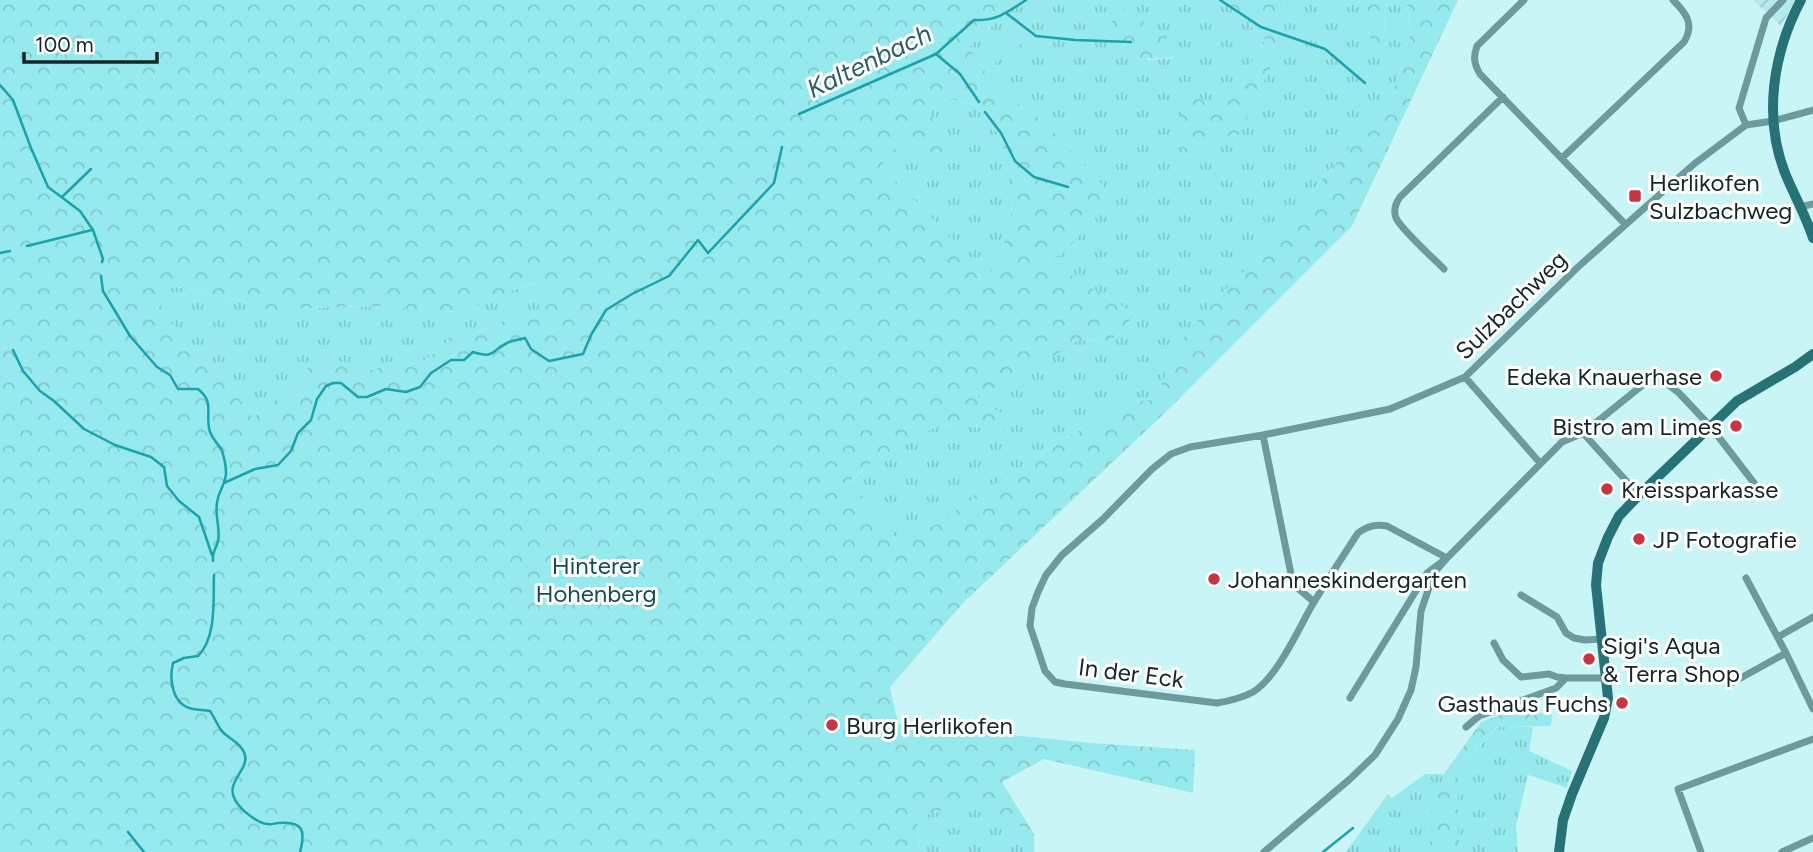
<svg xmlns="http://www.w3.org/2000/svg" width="1813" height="852" viewBox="0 0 1813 852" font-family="Figtree,sans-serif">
  <defs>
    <pattern id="industrial-furrows" width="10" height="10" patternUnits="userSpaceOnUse" patternTransform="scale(1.75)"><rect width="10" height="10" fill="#b5eaed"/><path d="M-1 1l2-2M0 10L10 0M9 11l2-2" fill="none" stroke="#9bc9cb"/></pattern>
    <pattern id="grass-tufts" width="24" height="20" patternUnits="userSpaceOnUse" patternTransform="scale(1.75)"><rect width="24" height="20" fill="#96e9ed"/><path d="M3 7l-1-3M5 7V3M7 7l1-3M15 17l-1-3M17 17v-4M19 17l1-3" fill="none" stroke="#81c8cb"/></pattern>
    <pattern id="forest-crowns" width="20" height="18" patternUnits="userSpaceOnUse" patternTransform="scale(1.75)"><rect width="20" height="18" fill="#96e9ed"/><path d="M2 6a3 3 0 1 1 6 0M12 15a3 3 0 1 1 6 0" fill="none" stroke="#81c8cb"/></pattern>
  </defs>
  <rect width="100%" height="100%" fill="#caf5f7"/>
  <path fill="url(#industrial-furrows)" d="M 1753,0 L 1795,0 L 1781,26 Z"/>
  <path fill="url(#grass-tufts)" fill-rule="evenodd" d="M 1028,0 L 1217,0 L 1226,3 L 1266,40 L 1259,55 L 1241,72 L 1219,110 L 1186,158 L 1220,139 L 1239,135 L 1275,16 L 1283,9 L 1285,0 L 1359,0 L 1371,41 L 1373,52 L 1384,32 L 1386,0 L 1407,0 L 1410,35 L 1392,98 L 1319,183 L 1296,221 L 1213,302 L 1183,394 L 1129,403 L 1063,439 L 902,547 L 850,482 L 871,463 L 937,426 L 955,425 L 1005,431 L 972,398 L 1024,377 L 1077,340 L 1111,341 L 1136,315 L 1048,262 L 1044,122 L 994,85 L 969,47 L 1006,14 ZM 1121,9 L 1173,57 L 1172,58 L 1148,60 L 1107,28 Z
    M 943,98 C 950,99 958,100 964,102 C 980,107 995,126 1001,140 C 1009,161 1015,199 1010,221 C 1006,244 995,266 984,286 L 955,243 L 879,168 L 906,136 L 948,134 L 928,113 Z
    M 536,282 L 544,292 L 537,314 L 519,314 L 474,334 L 457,334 L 416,368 L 392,362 L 367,372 L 303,372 L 297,393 L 273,401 L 253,419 L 214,366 L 185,338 L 158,309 L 172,286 L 255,304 L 273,314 L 294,309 L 330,307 L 392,306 L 434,313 L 470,310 L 490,299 Z
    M 1498,727 L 1533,727 L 1529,751 L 1572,771 L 1567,788 L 1528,775 L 1516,826 L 1518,852 L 1462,852 L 1458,836 L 1458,769 Z
    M 1425,774 L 1444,774 L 1428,824 L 1431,852 L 1346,852 L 1388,794 L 1392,798 Z
    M 976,802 L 1034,834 L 1034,852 L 920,852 L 917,817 Z"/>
  <path fill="url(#forest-crowns)" fill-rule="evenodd" d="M 0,0 L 1028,0 L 1006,14 L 969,47 L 994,85 L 1044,122 L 1110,193 L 1101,211 L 1065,252 L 1049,262 L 1136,315 L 1111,341 L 1077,340 L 1024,377 L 973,398 L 1008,416 L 1005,431 L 955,425 L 937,426 L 871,463 L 850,481 L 903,546 L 1063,439 L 1129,403 L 1181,394 L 1161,385 L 1174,350 L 1213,302 L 1296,221 L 1319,183 L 1392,98 L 1410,35 L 1407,0 L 1458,0 L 1352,226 L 1171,407 L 963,603 L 890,687 L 898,724 L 1091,743 L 1195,750 L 1193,793 L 1044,759 L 1002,782 L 1034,834 L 976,802 L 917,817 L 920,852 L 0,852 ZM 943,98 L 966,102 L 986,117 L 1001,139 L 1009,174 L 1012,207 L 1010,221 L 1003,247 L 984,286 L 955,243 L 903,187 L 879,168 L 906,137 L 931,161 L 948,148 L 948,134 L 928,113 ZM 535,282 L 544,292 L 537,314 L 519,314 L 474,334 L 457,334 L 416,368 L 392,362 L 367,372 L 325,355 L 303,372 L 297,393 L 273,401 L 253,418 L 214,366 L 185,338 L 158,309 L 173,286 L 255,304 L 273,314 L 294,309 L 330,307 L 392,306 L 434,313 L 470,310 L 490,299 Z
    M 1217,0 L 1285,0 L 1283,9 L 1275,16 L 1284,39 L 1239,135 L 1220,139 L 1186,158 L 1173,124 L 1197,96 L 1219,110 L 1241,72 L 1259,55 L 1266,40 L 1226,3 Z
    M 1359,0 L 1386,0 L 1384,32 L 1379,55 L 1373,53 L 1371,41 Z
    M 1121,8 L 1166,36 L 1173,57 C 1141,61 1135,59 1108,41 L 1107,28 Z
    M 1513,710 L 1552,714 L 1551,726 L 1497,727 L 1458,769 L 1458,836 L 1462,852 L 1431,852 L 1428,824 L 1444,774 L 1481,722 Z"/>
  <path fill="#96e9ed" d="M 1014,24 L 1026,41 L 986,70 L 974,52 Z"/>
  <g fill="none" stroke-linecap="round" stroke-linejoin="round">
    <path stroke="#1aa3aa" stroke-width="2.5" d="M 1220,0 L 1261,27 L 1325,49 L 1365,83
      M 1006,13 L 1036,36 L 1075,40 L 1131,42
      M 936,54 L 960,74 L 979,102
      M 0,85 L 13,100 L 31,148 L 48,187 L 80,211 L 93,230 L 103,259 L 102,262
      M 985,112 L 1001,133 L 1015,161 L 1034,177 L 1068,187
      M 799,114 L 936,54 L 974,20 C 997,21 1008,12 1026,0
      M 62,197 L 91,169
      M 27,246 L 92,230
      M 0,253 L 10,251
      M 101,276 L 103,291 L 130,336 L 157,367 L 170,375 L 178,389 L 198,389 C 214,402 206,410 209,428 C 210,437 218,443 222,451 C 224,457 226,467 226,473 C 226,482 220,490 218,498 C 213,513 221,527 218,541 C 216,550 212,550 213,561
      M 13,350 L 23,371 L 40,391 L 54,401 L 84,429 L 115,445 L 151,457 L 164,467 L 167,486 L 179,501 L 199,517 L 212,555
      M 224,483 L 255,469 L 278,465 L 291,451 L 298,433 L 311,420 L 317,399 L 326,386 L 333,383 L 341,383 L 358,397 L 367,397 L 386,389 L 406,392 L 420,387 L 431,373 L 451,360 L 464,360 L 473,352 C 496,359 490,351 507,343 C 512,340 519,340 525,338 L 531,349 L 549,361 L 583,354 L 591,335 L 606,310 L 632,294 L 669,276 L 698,240 L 708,253 L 774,183 L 782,147
      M 214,575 C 213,600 217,637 198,656 L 184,658 L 173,663 C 169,680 172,705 193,709 C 199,710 204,710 210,711 C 214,717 217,724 221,730 C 227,738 240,742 244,752 C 253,773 214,783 244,811 C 250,816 260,824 268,824 C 271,825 275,823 278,823 C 303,821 306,830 300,852
      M 128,832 L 144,852
      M 1323,852 L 1353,828"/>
    <path stroke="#6d9a9c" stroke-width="7" d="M 1524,0 L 1477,46 C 1473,57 1474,64 1480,74 L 1625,224
      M 1746,125 L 1739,108 L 1766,18 L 1783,0
      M 1562,158 L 1684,42 C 1695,24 1686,13 1673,0
      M 1800,207 L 1813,204
      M 1444,269 C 1434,259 1401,229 1396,218 C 1393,210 1395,204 1400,197 L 1503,97
      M 1465,377 L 1540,463
      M 1583,433 L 1639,495
      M 1263,435 L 1293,584 L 1314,602
      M 1746,578 L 1786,653 L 1813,709
      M 1521,595 L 1557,617 L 1566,633 L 1574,638 L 1585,640 L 1602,639
      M 1778,637 L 1813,617
      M 1494,643 L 1503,660 L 1521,677 L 1549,674 L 1557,677 L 1566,678
      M 1728,685 L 1786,653
      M 1350,698 L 1427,573 L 1447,558 L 1387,526 C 1375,524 1368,526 1358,533 C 1343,556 1328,579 1314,602 C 1299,627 1278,677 1253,692 C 1242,698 1229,701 1217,703 L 1065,684 L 1055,682 L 1045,671 L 1030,626 L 1032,608 L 1038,592 L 1046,575 L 1062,555 L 1103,519 L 1152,469 L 1171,454 L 1190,447 L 1263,435 L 1390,409 L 1465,377 L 1578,267 L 1694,164 L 1746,125 L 1773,121 L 1813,110
      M 1466,727 L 1479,716 L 1556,688 L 1566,678 L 1607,678
      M 1264,852 L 1350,779 L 1375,755 L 1398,719 L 1411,690 L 1416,667 L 1421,611 L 1434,573 L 1447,558 L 1562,442 L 1583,433 L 1644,384 L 1653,381 L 1666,383 L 1679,393 L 1711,427 L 1754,483
      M 1701,852 L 1678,789 L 1813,739
      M 1782,852 L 1813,838"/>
    <path stroke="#267276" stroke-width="10" d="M 1801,0 C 1773,53 1763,117 1785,173 C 1794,195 1806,216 1813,238
      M 1559,852 L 1563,820 L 1572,794 L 1604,718 L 1608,698 L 1596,585 L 1598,563 L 1608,537 L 1619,516 L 1639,495 L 1737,401 L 1795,367 L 1813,354"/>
  </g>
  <g fill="#c53542" stroke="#fff" stroke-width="2.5">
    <rect x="1628" y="189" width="14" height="14" rx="3.5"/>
    <circle cx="1716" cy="376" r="7"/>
    <circle cx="1736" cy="426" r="7"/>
    <circle cx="1607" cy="489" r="7"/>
    <circle cx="1639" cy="539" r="7"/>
    <circle cx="1214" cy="579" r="7"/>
    <circle cx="1589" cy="659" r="7"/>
    <circle cx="1622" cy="703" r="7"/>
    <circle cx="832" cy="725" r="7"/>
  </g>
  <g text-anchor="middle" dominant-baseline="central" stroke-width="6" stroke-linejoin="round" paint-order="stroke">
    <g font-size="24" fill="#162627" stroke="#fff" text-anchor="start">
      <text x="1649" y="182">Herlikofen<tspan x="1649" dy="28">Sulzbachweg</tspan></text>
      <text x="1702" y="376" text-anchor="end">Edeka Knauerhase</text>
      <text x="1722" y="426" text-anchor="end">Bistro am Limes</text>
      <text x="1621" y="489">Kreissparkasse</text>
      <text x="1653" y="539">JP Fotografie</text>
      <text x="1228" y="579">Johanneskindergarten</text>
      <text x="1603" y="645">Sigi's Aqua<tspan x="1603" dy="28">&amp; Terra Shop</tspan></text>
      <text x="1608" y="703" text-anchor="end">Gasthaus Fuchs</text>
      <text x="846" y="725">Burg Herlikofen</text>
    </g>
    <g font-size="24" fill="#162627" stroke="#fff">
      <text transform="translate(1511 305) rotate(-44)">Sulzbachweg</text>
      <text transform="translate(1131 673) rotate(7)">In der Eck</text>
    </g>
    <g font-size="24" fill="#184d50" stroke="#fff">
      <text x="596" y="565">Hinterer<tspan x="596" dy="28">Hohenberg</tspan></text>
    </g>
    <g font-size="26" font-style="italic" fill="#2d5f62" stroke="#fff">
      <text transform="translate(869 61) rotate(-26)">Kaltenbach</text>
    </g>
  </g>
  <path d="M24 52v10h133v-10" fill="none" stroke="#162627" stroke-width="3.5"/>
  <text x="35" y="52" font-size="21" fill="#162627" stroke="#ffffff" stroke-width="5" paint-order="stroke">100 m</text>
</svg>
